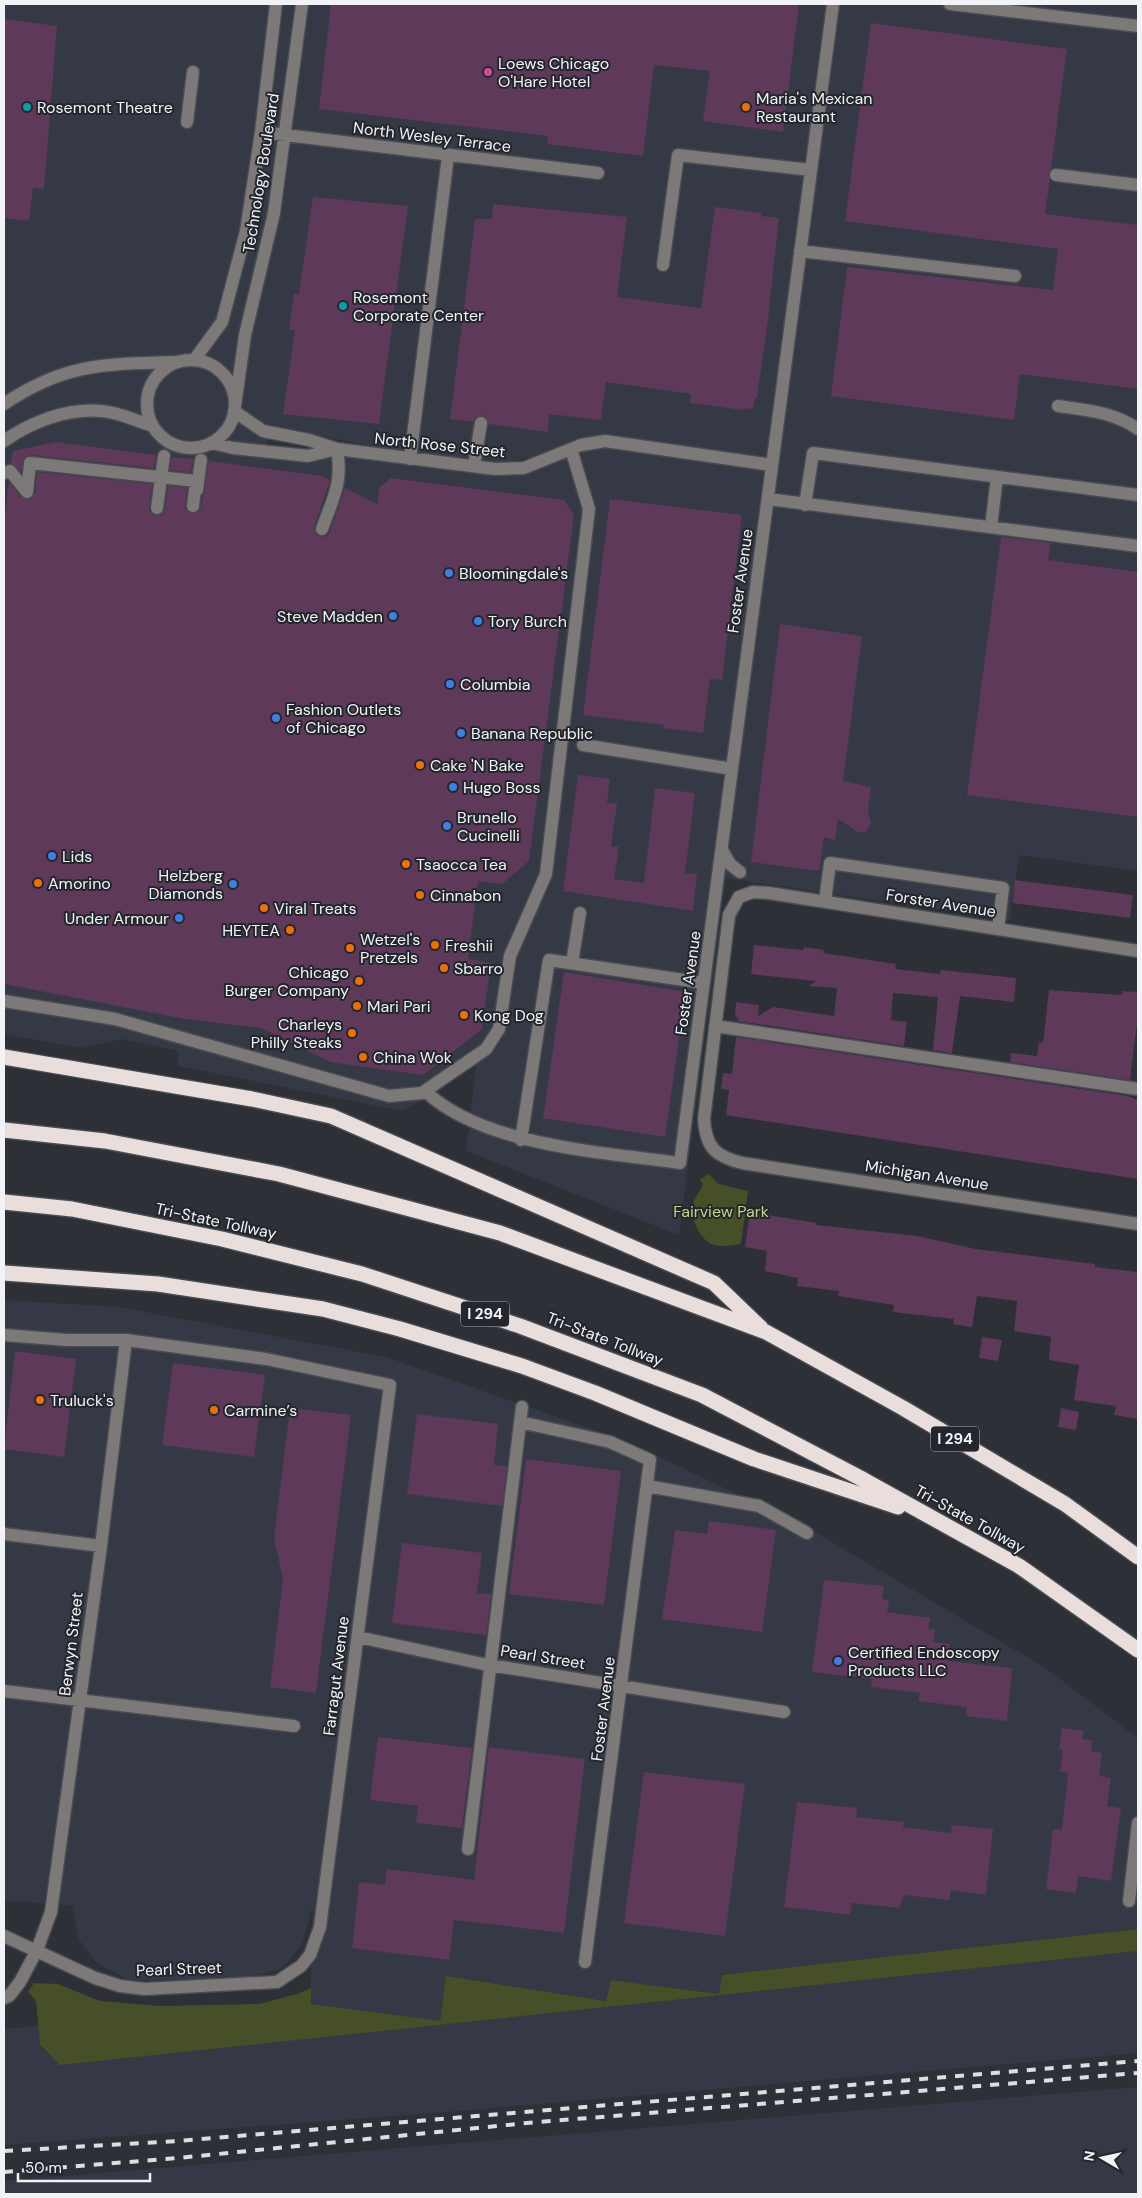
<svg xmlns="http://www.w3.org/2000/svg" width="1142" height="2198" viewBox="0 0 1142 2198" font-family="'DM Sans',sans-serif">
  <rect width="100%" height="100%" fill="#2d3036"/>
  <path fill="#343945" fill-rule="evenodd" d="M 4,4 L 1138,4 L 1138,871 L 1019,855 L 1010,920 L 725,878 L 679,1235 L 466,1151 L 476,1066 L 403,1111 L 178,1066 L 178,1051 L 122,1039 L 81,1048 L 4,1034 ZM 268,426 L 383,448 L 502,463 L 549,453 L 588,437 L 615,436 L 613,449 L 592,447 L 535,470 L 504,475 L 267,445 Z
    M 4,1300 L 119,1307 L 386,1357 L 628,1442 L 808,1528 L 1044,1667 L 1138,1738 L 1138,1929 L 722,1975 L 720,1994 L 611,1980 L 607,2001 L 446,1976 L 440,2021 L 447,2024 L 1138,1951 L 1138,2053 L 447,2112 L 4,2145 L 4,2029 L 310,2004 L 313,1905 L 302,1945 L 281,1969 L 242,1979 L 129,1980 L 98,1964 L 79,1940 L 72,1906 L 20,1901 L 4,1902 Z
    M 1138,2087 L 1138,2194 L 4,2194 L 4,2181 Z"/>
  <path fill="#464f28" d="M 709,1174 L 718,1184 L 748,1191 L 741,1244 C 715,1248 706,1248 694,1222 L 697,1215 L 693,1202 L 703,1185 L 700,1179 Z
    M 1138,1929 L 1138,1951 L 60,2065 L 40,2044 L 36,2001 L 28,1992 L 34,1983 L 58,1984 L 100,2001 L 160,2006 L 259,2004 L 297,1994 L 311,1988 L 311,2004 L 440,2021 L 446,1976 L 606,2001 L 611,1980 L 719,1994 L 722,1975 Z"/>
  <path fill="#5e395a" d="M 331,4 L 799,4 L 783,132 L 703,121 L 710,71 L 654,65 L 643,156 L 547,144 L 548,136 L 319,109 Z
    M 4,19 L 57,26 L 44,189 L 33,188 L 29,221 L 4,218 Z
    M 871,23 L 1067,49 L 1051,169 L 1048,174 L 1050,180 L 1045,214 L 1138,225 L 1138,389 L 1020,374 L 1014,420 L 831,396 L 847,267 L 1053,290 L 1058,249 L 845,221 Z
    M 313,197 L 408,206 L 379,424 L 283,414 L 295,330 L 289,330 L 294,294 L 299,294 Z
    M 493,204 L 627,217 L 617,297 L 701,308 L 715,207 L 761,213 L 761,216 L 779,218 L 768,320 L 757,398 L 755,398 L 753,409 L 743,408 L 743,410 L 690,403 L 691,394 L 606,382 L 601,420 L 549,414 L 548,432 L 489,424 L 486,417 L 482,415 L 475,418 L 473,422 L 450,419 L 475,219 L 492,219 Z
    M 56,442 L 156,455 L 154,468 L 31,455 L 23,459 L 21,472 L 11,463 L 13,451 Z
    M 172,457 L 193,459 L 191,472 L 170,470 Z
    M 209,461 L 322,476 L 330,480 L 314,527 L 315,534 L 320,537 L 327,536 L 330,532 L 345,488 L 377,504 L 379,488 L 391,478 L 564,500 L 574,515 L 529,861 L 502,884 L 478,881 L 468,959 L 491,963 L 482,1029 L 423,1075 L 330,1062 L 261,1028 L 185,1019 L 4,984 L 4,522 L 9,482 L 21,497 L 27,500 L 35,494 L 37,472 L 152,484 L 149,511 L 156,516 L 161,515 L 165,510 L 168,486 L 187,488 L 185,509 L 193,514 L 199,511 L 201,507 Z
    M 610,499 L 742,515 L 722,680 L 710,679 L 703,733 L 663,728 L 664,725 L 583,715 Z
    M 1001,537 L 1051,543 L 1048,560 L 1138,572 L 1138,817 L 967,795 Z
    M 780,624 L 862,636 L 843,781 L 871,787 L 868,810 L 871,824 L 866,832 L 858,832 L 838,819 L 835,840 L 824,837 L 819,871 L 751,862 Z
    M 578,775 L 610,779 L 607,803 L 617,804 L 611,846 L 619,847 L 614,879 L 644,883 L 655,788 L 695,793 L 685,873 L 697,874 L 693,911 L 563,891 Z
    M 1015,880 L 1133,895 L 1130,918 L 1013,903 Z
    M 754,945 L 803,950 L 804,947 L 824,950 L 823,953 L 896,964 L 895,969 L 940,974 L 941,970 L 1016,978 L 1014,1002 L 960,996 L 952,1053 L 933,1050 L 938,997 L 893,993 L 891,1020 L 907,1022 L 904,1046 L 738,1021 L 738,1018 L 735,1017 L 736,1002 L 759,1005 L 758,1016 L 773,1007 L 834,1016 L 837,988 L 809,986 L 816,981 L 751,974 Z
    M 564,972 L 686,992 L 665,1137 L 543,1118 Z
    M 1049,990 L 1122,995 L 1122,991 L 1138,992 L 1138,1016 L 1130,1080 L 1010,1062 L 1011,1053 L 1037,1056 L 1039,1042 L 1043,1043 Z
    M 736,1037 L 1128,1096 L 1138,1100 L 1138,1179 L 726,1115 L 729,1090 L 721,1089 L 723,1073 L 732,1074 Z
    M 750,1212 L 816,1223 L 816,1225 L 917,1236 L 976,1249 L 1095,1264 L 1095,1267 L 1138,1272 L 1138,1419 L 1114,1415 L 1116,1406 L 1074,1400 L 1079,1365 L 1049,1360 L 1051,1337 L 1014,1331 L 1017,1301 L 977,1296 L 972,1327 L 953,1324 L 954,1319 L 893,1312 L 894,1305 L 838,1296 L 839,1291 L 797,1286 L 798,1278 L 765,1271 L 767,1251 L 745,1247 Z
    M 982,1337 L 1002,1340 L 998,1361 L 979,1358 Z
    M 15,1351 L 76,1359 L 64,1457 L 4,1449 Z
    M 173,1363 L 265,1375 L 254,1457 L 162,1445 Z
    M 290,1408 L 351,1415 L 316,1693 L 270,1687 L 283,1579 L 274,1538 Z
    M 1061,1408 L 1079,1412 L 1076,1430 L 1058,1427 Z
    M 417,1414 L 498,1424 L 494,1465 L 507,1466 L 502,1506 L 407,1494 Z
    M 526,1459 L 621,1471 L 604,1605 L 509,1594 Z
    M 709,1521 L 776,1530 L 762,1632 L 662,1619 L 675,1530 L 707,1534 Z
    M 402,1543 L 482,1553 L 477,1593 L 491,1594 L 486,1635 L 392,1623 Z
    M 824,1580 L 884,1586 L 882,1599 L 889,1600 L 887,1612 L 930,1618 L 928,1629 L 935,1630 L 933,1642 L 950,1644 L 948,1661 L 1012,1668 L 1007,1721 L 966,1716 L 967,1707 L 918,1701 L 920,1693 L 871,1687 L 872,1679 L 812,1672 Z
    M 1062,1728 L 1084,1731 L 1082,1739 L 1092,1740 L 1091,1751 L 1102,1753 L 1099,1776 L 1111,1778 L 1107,1806 L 1121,1808 L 1111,1881 L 1078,1876 L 1076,1893 L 1046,1889 L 1053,1829 L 1062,1830 L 1068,1773 L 1060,1772 L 1063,1750 L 1059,1749 Z
    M 378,1737 L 472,1748 L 462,1828 L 416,1823 L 418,1806 L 370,1800 Z
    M 489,1747 L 585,1759 L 564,1933 L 454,1920 L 449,1960 L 352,1948 L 359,1882 L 385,1885 L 387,1869 L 474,1880 Z
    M 644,1772 L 745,1784 L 725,1936 L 624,1923 Z
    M 797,1802 L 857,1808 L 856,1817 L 904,1822 L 903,1827 L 951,1833 L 952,1825 L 993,1829 L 986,1895 L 951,1890 L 949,1900 L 903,1895 L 900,1908 L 852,1903 L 850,1915 L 784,1907 Z"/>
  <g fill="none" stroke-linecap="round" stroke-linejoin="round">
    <g stroke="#484b51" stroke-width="15">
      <path id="minor" d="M 950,4 L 1138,26
        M 187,122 L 193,72
        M 261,132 L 598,173
        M 1056,175 L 1138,185
        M 800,251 L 1015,276
        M 663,265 L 678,155 L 811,170
        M 194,360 L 222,322 L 246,231 L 261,132 L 276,4
        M147 404a44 44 0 1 1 88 0a44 44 0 1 1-88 0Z
        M 4,404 C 65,363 106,364 176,362
        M 235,406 L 245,335 L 274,213 L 302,4
        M 1058,406 C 1087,410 1113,412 1138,429
        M 234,411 L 263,431 L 309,440 L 337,449 L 495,469 L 524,468 L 581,445 L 605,441 L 772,465
        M 4,441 C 31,422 67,408 101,411 C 119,412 136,421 153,426
        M 212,443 L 233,448 L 308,456 L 337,449
        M 410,459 L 448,156
        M 474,466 L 481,423
        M 4,473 L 10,471 L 27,492
        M 197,490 L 201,460
        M 27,492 L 30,463 L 196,481 L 193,506
        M 768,499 L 1138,546
        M 805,505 L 813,453 L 1138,495
        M 157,508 L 164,456
        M 991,527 L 997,477
        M 322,529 C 333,498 343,483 337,449
        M 583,745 L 732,769
        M 722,850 L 730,864 L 740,872
        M 825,901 L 830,863 L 1003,888 L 998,929
        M 1138,951 L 769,893 L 753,892 L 739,897 L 729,915 L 704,1119 C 706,1148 715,1156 742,1163 L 1138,1224
        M 572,963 L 580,913
        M 4,1001 L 115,1019 L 389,1096 L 422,1093 L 486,1049 L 499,1029 L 510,956 L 546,874 L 589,509 L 571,449
        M 715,1026 L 1138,1089
        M 425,1091 C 483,1146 603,1152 680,1163 L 833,4
        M 521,1140 L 549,960 L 704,983
        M 4,1335 L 67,1340 L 126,1340 L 266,1359 L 390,1385 L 320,1927 L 310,1955 L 301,1966 L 277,1982 L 145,1989 L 120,1986 L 95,1978 L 4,1936
        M 520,1422 L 610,1442 L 650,1460 L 585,1962
        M 647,1486 L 759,1506 L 807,1533
        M 4,1534 L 101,1546
        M 358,1637 L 483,1664 L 784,1712
        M 4,1691 L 294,1726
        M 468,1849 L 522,1407
        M 1129,1901 L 1138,1823
        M 4,1998 L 9,1996 L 20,1982 L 37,1950 L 51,1912 L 101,1546 L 126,1340"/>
    </g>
    <g stroke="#484b51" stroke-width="18">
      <path id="highway" d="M 4,1057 L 252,1099 L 331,1116 L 714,1283 L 761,1328
        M 4,1130 L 105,1141 L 279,1174 L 500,1233 L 766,1332 L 903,1408 L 1065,1504 L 1138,1557
        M 4,1202 L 72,1209 L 222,1239 L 362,1274 L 520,1326 L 702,1395 L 864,1480 L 1019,1566 L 1138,1650
        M 4,1273 L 158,1284 L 323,1309 L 400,1329 L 522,1366 L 595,1393 L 754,1459 L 898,1507"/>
    </g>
    <use href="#minor" stroke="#7d7978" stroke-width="12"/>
    <use href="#highway" stroke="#e9dedc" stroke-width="15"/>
    <path stroke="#dcdee2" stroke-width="4" stroke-dasharray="9 9" stroke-linecap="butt" d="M 4,2151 L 177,2141 L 1138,2061
      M 4,2172 L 178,2158 L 527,2123 L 1138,2073"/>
  </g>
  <circle fill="#d1479c" stroke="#23262c" stroke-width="2" cx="488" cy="72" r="5"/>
  <g fill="#0f9aa8" stroke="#23262c" stroke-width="2">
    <circle cx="27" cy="107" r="5"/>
    <circle cx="343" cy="306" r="5"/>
  </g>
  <g fill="#e8710a" stroke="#23262c" stroke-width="2">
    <circle cx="746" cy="107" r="5"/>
    <circle cx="420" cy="765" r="5"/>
    <circle cx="406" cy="864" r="5"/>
    <circle cx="38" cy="883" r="5"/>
    <circle cx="420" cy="895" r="5"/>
    <circle cx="264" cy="908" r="5"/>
    <circle cx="290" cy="930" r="5"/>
    <circle cx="435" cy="945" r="5"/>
    <circle cx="350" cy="948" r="5"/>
    <circle cx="444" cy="968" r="5"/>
    <circle cx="359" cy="981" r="5"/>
    <circle cx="357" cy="1006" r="5"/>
    <circle cx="464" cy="1015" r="5"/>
    <circle cx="352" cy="1033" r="5"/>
    <circle cx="363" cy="1057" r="5"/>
    <circle cx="40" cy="1400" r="5"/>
    <circle cx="214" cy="1410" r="5"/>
  </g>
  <g fill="#3f7fe0" stroke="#23262c" stroke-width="2">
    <circle cx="449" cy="573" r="5"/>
    <circle cx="393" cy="616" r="5"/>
    <circle cx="478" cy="621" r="5"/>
    <circle cx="450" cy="684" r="5"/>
    <circle cx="276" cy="718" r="5"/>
    <circle cx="461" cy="733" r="5"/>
    <circle cx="453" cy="787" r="5"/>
    <circle cx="447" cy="826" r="5"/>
    <circle cx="52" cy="856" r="5"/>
    <circle cx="233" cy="884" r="5"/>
    <circle cx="179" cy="918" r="5"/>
    <circle cx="838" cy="1661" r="5"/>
  </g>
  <g text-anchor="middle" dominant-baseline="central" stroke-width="4" stroke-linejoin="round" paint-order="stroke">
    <g fill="#23262c" stroke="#b3b6ba" stroke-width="1">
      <rect x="461" y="1301.5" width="48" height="25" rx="4"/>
      <rect x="931" y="1426.5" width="48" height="25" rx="4"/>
    </g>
    <g font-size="15" font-weight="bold" fill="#f1f3f7">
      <text x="485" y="1314">I 294</text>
      <text x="955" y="1439">I 294</text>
    </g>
    <g font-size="16" fill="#f1f3f7" stroke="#23262c" text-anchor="start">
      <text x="498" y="63">Loews Chicago<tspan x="498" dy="18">O'Hare Hotel</tspan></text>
      <text x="756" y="98">Maria's Mexican<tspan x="756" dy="18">Restaurant</tspan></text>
      <text x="37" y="107">Rosemont Theatre</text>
      <text x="353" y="297">Rosemont<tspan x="353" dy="18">Corporate Center</tspan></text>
      <text x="459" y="573">Bloomingdale's</text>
      <text x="383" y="616" text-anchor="end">Steve Madden</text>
      <text x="488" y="621">Tory Burch</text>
      <text x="460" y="684">Columbia</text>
      <text x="286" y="709">Fashion Outlets<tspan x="286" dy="18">of Chicago</tspan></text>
      <text x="471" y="733">Banana Republic</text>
      <text x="430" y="765">Cake 'N Bake</text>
      <text x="463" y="787">Hugo Boss</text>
      <text x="457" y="817">Brunello<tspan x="457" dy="18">Cucinelli</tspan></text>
      <text x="62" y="856">Lids</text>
      <text x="416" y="864">Tsaocca Tea</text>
      <text x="223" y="875" text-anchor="end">Helzberg<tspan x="223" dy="18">Diamonds</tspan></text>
      <text x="48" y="883">Amorino</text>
      <text x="430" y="895">Cinnabon</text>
      <text x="274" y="908">Viral Treats</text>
      <text x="169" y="918" text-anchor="end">Under Armour</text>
      <text x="280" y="930" text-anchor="end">HEYTEA</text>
      <text x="360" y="939">Wetzel's<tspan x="360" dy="18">Pretzels</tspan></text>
      <text x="445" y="945">Freshii</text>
      <text x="454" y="968">Sbarro</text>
      <text x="349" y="972" text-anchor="end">Chicago<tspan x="349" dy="18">Burger Company</tspan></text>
      <text x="367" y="1006">Mari Pari</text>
      <text x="474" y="1015">Kong Dog</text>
      <text x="342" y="1024" text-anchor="end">Charleys<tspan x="342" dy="18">Philly Steaks</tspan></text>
      <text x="373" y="1057">China Wok</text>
      <text x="50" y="1400">Truluck's</text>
      <text x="224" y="1410">Carmine’s</text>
      <text x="848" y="1652">Certified Endoscopy<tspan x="848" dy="18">Products LLC</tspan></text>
    </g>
    <g font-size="16" fill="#f1f3f7" stroke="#23262c">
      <text transform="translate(432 137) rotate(7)">North Wesley Terrace</text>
      <text transform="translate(261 173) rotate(-81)">Technology Boulevard</text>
      <text transform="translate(440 445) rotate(6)">North Rose Street</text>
      <text transform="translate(740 581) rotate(-82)">Foster Avenue</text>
      <text transform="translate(941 903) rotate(9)">Forster Avenue</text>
      <text transform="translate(688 983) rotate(-82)">Foster Avenue</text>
      <text transform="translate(927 1175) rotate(9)">Michigan Avenue</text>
      <text transform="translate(216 1221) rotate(12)">Tri-State Tollway</text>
      <text transform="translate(605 1339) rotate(21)">Tri-State Tollway</text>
      <text transform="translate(970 1519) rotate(29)">Tri-State Tollway</text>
      <text transform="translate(71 1644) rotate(-83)">Berwyn Street</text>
      <text transform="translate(543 1657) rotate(9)">Pearl Street</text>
      <text transform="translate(336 1676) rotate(-83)">Farragut Avenue</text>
      <text transform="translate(603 1709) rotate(-83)">Foster Avenue</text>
      <text transform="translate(179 1969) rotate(-2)">Pearl Street</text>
    </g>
    <g font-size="16" fill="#c3d589" stroke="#23262c">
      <text x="721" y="1211">Fairview Park</text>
    </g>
  </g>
  <rect width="1142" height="2198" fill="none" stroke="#f1f3f7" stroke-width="10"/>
  <g transform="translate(1102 2158) rotate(279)" stroke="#23262c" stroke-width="4" paint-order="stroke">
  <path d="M0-4L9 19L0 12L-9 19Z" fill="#f1f3f7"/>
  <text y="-8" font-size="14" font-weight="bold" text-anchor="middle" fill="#f1f3f7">N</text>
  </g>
  <path d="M18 2173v8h132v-8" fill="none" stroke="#f1f3f7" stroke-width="2.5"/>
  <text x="25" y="2173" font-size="15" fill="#f1f3f7" stroke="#23262c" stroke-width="4" paint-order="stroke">50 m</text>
</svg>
